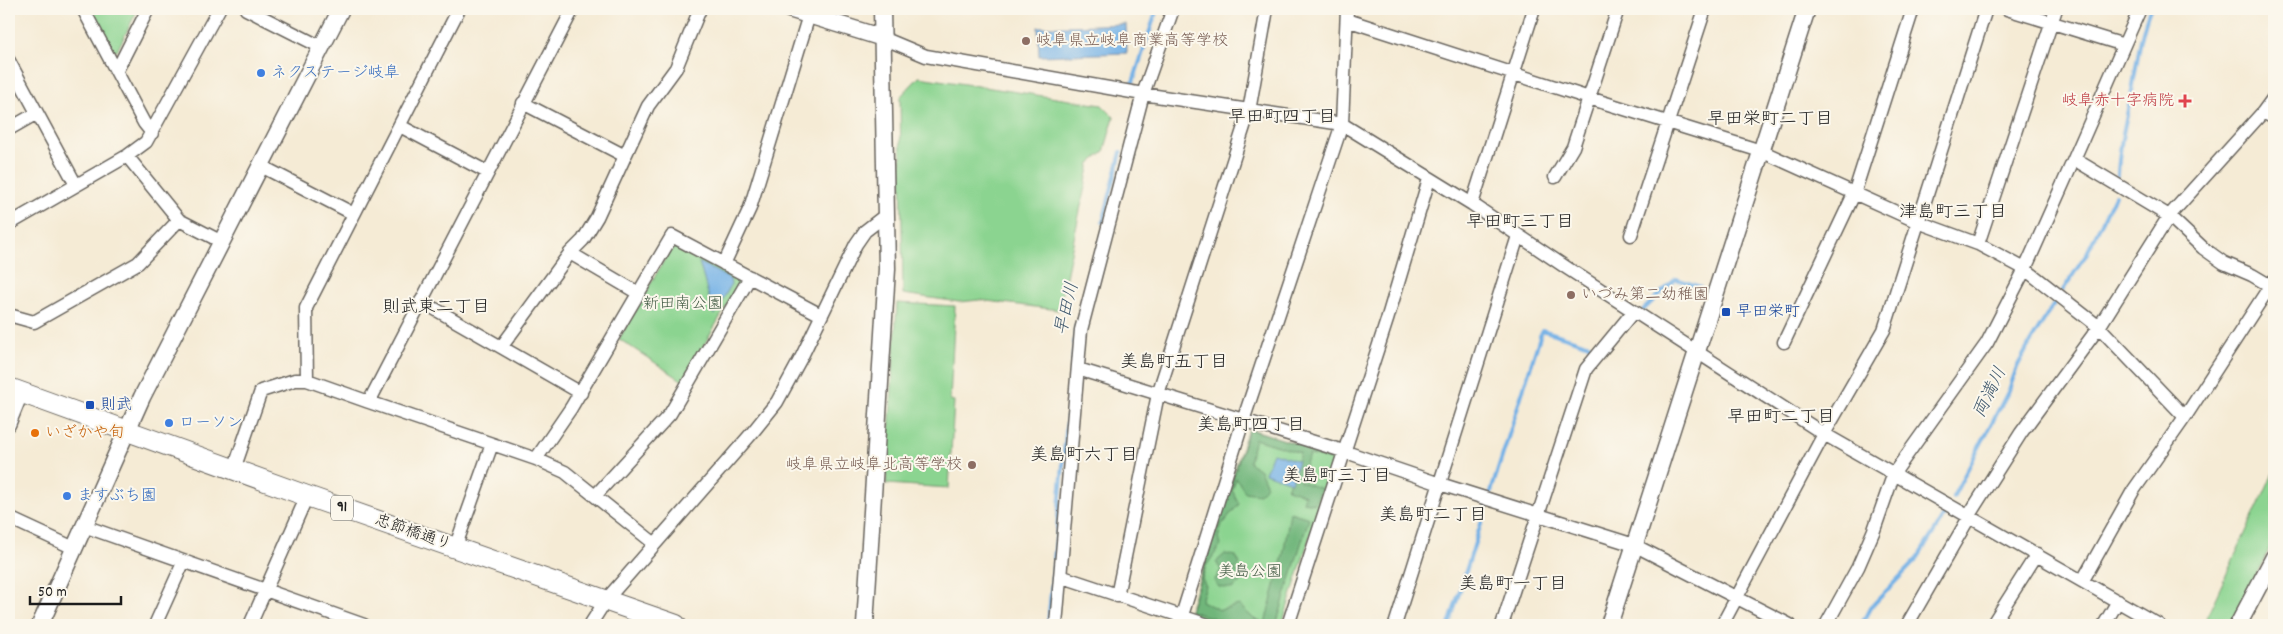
<svg xmlns="http://www.w3.org/2000/svg" width="2283" height="634" viewBox="0 0 2283 634" font-family="Dekko,'Klee One',sans-serif">
  <rect width="100%" height="100%" fill="#fbf7ec"/>
  <filter id="ink" filterUnits="userSpaceOnUse"><feTurbulence type="fractalNoise" baseFrequency=".02" numOctaves="2"/><feDisplacementMap in="SourceGraphic" scale="10" xChannelSelector="R" yChannelSelector="G"/><feConvolveMatrix kernelMatrix="1 2 1 2 8 2 1 2 1" color-interpolation-filters="sRGB"/></filter>
  <filter id="wash" filterUnits="userSpaceOnUse"><feTurbulence type="fractalNoise" baseFrequency=".0096" numOctaves="4" result="noise"/><feDisplacementMap in="SourceGraphic" scale="20" xChannelSelector="R" yChannelSelector="G"/><feGaussianBlur stdDeviation="1.12" result="paint"/><feColorMatrix in="noise" values="0 0 0 0 0 0 0 0 0 0 0 0 0 0 0 0 0 1.4 0 .05"/><feComposite in="paint" operator="in"/></filter>
  <g filter="url(#wash)">
    <rect width="100%" height="100%" fill="#f5ebd5"/>
    <path fill="#8bd490" stroke="#547856" d="M 92,9 L 138,9 L 117,51 L 113,50 Z
      M 919,77 L 1102,105 L 1114,117 L 1104,152 L 1090,163 L 1059,310 L 979,300 L 959,302 L 903,294 L 900,97 Z
      M 677,247 L 739,278 L 740,283 L 683,381 L 619,339 L 671,248 Z
      M 897,303 L 955,306 L 950,400 L 954,401 L 949,488 L 886,484 Z
      M 1251,429 L 1332,455 L 1334,460 L 1282,625 L 1226,625 L 1192,614 L 1189,610 L 1247,432 Z
      M 2274,471 L 2274,540 L 2230,625 L 2203,625 Z"/>
    <path fill="#70b67a" stroke="#46694b" d="M 1249,429 L 1332,455 L 1332,460 L 1309,455 L 1300,481 L 1322,489 L 1314,504 L 1303,502 L 1305,495 L 1287,489 L 1300,453 L 1255,439 L 1249,462 L 1260,470 L 1267,486 L 1259,494 L 1245,492 L 1236,478 L 1232,490 L 1239,504 L 1222,524 L 1218,538 L 1221,545 L 1206,566 L 1202,579 L 1206,586 L 1201,601 L 1220,610 L 1239,605 L 1254,619 L 1265,623 L 1283,556 L 1290,512 L 1309,518 L 1276,625 L 1236,625 L 1190,611 Z
      M 1225,554 L 1236,556 L 1240,564 L 1234,570 L 1240,573 L 1243,579 L 1232,589 L 1219,587 L 1214,581 L 1221,570 L 1216,562 Z"/>
    <path fill="#73b1e6" stroke="#486681" d="M 1126,24 L 1127,53 L 1039,56 L 1038,27 Z
      M 699,262 L 730,279 L 731,285 L 714,315 Z
      M 1273,453 L 1298,461 L 1291,482 L 1265,473 Z"/>
    <g fill="none" stroke-linecap="round" stroke-linejoin="round">
      <path stroke="#73b1e6" stroke-width="4" d="M 1133,90 L 1132,85 L 1157,9
        M 2118,175 C 2119,146 2126,120 2132,91 C 2137,63 2140,35 2150,9
        M 1103,222 L 1121,152
        M 2063,290 L 2086,255 L 2115,195
        M 1643,310 L 1676,279 L 1700,287
        M 1953,497 L 2009,390 L 2017,367 L 2029,345 L 2055,302
        M 1048,625 L 1076,326
        M 1449,625 L 1542,330 L 1593,346
        M 1861,625 L 1870,608 L 1917,559 L 1947,511"/>
    </g>
  </g>
  <g filter="url(#ink)">
    <g fill="none" stroke-linecap="round" stroke-linejoin="round">
      <g stroke="#68645d" stroke-width="15">
        <path id="minor" d="M 83,9 L 144,123 L 152,133
          M 246,9 L 321,47
          M 2007,9 L 2124,45 L 2074,159 L 2169,216 L 2203,248 L 2224,263 L 2252,275 L 2274,288
          M 1347,20 L 1589,98 L 1761,151 L 1918,222 L 1978,244 L 2025,269 L 2099,327 L 2185,417 L 2133,491 L 2083,580
          M 883,38 L 926,56 L 1143,94 L 1342,124 L 1472,204 L 1567,268 L 1824,434 L 2159,625
          M 2124,45 L 2140,9
          M 9,61 L 76,185
          M 117,70 L 148,9
          M 523,103 L 625,156
          M 2263,112 L 2274,118
          M 400,126 L 487,172
          M 9,129 L 37,113
          M 127,156 L 179,220 L 222,242
          M 261,166 L 354,214
          M 1555,177 L 1573,147 L 1618,9
          M 1472,204 L 1534,9
          M 9,224 L 127,156 L 146,142 L 219,9
          M 1631,235 L 1705,9
          M 1978,244 L 2056,9
          M 570,253 L 638,293
          M 724,264 L 750,208 L 809,15
          M 421,301 L 581,393
          M 9,315 L 34,322 L 138,263 L 179,220
          M 1784,342 L 1854,194 L 1913,9
          M 502,346 L 570,253 L 583,240 L 597,217 L 648,106 L 676,68 L 700,9
          M 1078,369 L 1343,451 L 1440,484 L 1634,545 L 1790,625
          M 307,380 L 306,308 L 459,9
          M 369,402 L 536,459 L 565,472 L 655,544
          M 2185,417 L 2274,280
          M 9,425 L 22,393
          M 536,459 L 571,408 L 672,236 L 821,315
          M 234,469 L 261,391 L 295,380 L 307,380 L 369,402 L 573,9
          M 595,496 L 670,414 L 750,277
          M 9,518 L 74,548
          M 84,526 L 364,625
          M 455,548 L 492,444
          M 1060,576 L 1208,625
          M 1117,596 L 1158,394 L 1249,111 L 1267,9
          M 155,625 L 183,563
          M 250,625 L 307,496
          M 590,625 L 606,600 L 752,433 L 777,402 L 802,356 L 856,244 L 865,231 L 887,214
          M 1056,625 L 1081,330 L 1143,94 L 1173,9
          M 1179,625 L 1243,421 L 1342,124 L 1347,9
          M 1288,625 L 1387,320 L 1429,179
          M 1395,625 L 1518,236
          M 1502,625 L 1586,369 L 1633,312
          M 1722,625 L 1824,434 L 1884,330 L 1986,9
          M 1826,625 L 1858,567 L 1874,530 L 1894,473 L 1987,343 L 2025,269 L 2074,159
          M 1907,625 L 1967,521 L 1969,515 L 2021,433 L 2099,327 L 2169,216 L 2263,112 L 2274,97
          M 1992,625 L 2037,554
          M 2104,625 L 2118,601"/>
      </g>
      <g stroke="#68645d" stroke-width="19">
        <path id="tertiary" d="M 789,9 L 883,38
          M 40,625 L 142,397 L 341,9
          M 865,625 L 887,269 L 882,9
          M 1609,625 L 1807,9
          M 2238,625 L 2274,557"/>
      </g>
      <g stroke="#68645d" stroke-width="22">
        <path id="primary" d="M 9,388 L 307,496 L 676,625"/>
      </g>
      <use href="#minor" stroke="#fff" stroke-width="12"/>
      <use href="#tertiary" stroke="#fff" stroke-width="16"/>
      <use href="#primary" stroke="#fff" stroke-width="20"/>
    </g>
  </g>
  <g fill="#8d6e63" stroke="#fbf7ec" stroke-width="2">
    <circle cx="1026" cy="41" r="5"/>
    <circle cx="1571" cy="295" r="5"/>
    <circle cx="972" cy="465" r="5"/>
  </g>
  <g fill="#3f7fe0" stroke="#fbf7ec" stroke-width="2">
    <circle cx="261" cy="73" r="5"/>
    <circle cx="169" cy="423" r="5"/>
    <circle cx="67" cy="496" r="5"/>
  </g>
  <path fill="#e0444e" stroke="#fbf7ec" stroke-width="2" d="M2182.5 93.5h5v5h5v5h-5v5h-5v-5h-5v-5h5z"/>
  <g fill="#1a4fb4" stroke="#fbf7ec" stroke-width="2">
    <rect x="1721" y="307" width="10" height="10" rx="2.5"/>
    <rect x="85" y="400" width="10" height="10" rx="2.5"/>
  </g>
  <circle fill="#e8710a" stroke="#fbf7ec" stroke-width="2" cx="35" cy="433" r="5"/>
  <g text-anchor="middle" dominant-baseline="central" stroke-width="4" stroke-linejoin="round" paint-order="stroke">
    <rect fill="#fbf7ec" stroke="#5f5e5a" stroke-width="1" x="331" y="495.5" width="22" height="25" rx="4"/>
    <g font-size="15" font-weight="bold" fill="#1c1c1c">
      <text x="342" y="508">91</text>
    </g>
    <g font-size="16" fill="#785e54" stroke="#fbf7ec" text-anchor="start">
      <text x="1036" y="41">岐阜県立岐阜商業高等学校</text>
      <text x="1581" y="295">いづみ第二幼稚園</text>
      <text x="962" y="465" text-anchor="end">岐阜県立岐阜北高等学校</text>
    </g>
    <g font-size="16" fill="#366cbe" stroke="#fbf7ec" text-anchor="start">
      <text x="271" y="73">ネクステージ岐阜</text>
      <text x="179" y="423">ローソン</text>
      <text x="77" y="496">ますぶち園</text>
    </g>
    <g font-size="16" fill="#be3a42" stroke="#fbf7ec" text-anchor="end">
      <text x="2174" y="101">岐阜赤十字病院</text>
    </g>
    <g font-size="16" fill="#435c45" stroke="#fbf7ec">
      <text x="683" y="304">新田南公園</text>
      <text x="1250" y="572">美島公園</text>
    </g>
    <g font-size="16" fill="#164399" stroke="#fbf7ec" text-anchor="start">
      <text x="1736" y="312">早田栄町</text>
      <text x="100" y="405">則武</text>
    </g>
    <g font-size="16" fill="#c56008" stroke="#fbf7ec" text-anchor="start">
      <text x="45" y="433">いざかや旬</text>
    </g>
    <g font-size="16" fill="#1c1c1c" stroke="#fbf7ec">
      <text transform="translate(413 533) rotate(19)">忠節橋通り</text>
    </g>
    <g font-size="18" fill="#1c1c1c" stroke="#fbf7ec">
      <text x="1282" y="118">早田町四丁目</text>
      <text x="1770" y="120">早田栄町二丁目</text>
      <text x="1953" y="213">津島町三丁目</text>
      <text x="1520" y="223">早田町三丁目</text>
      <text x="436" y="308">則武東二丁目</text>
      <text x="1174" y="363">美島町五丁目</text>
      <text x="1781" y="418">早田町二丁目</text>
      <text x="1251" y="426">美島町四丁目</text>
      <text x="1084" y="456">美島町六丁目</text>
      <text x="1337" y="477">美島町三丁目</text>
      <text x="1433" y="516">美島町二丁目</text>
      <text x="1513" y="585">美島町一丁目</text>
    </g>
    <g font-size="18" font-style="italic" fill="#3f586d" stroke="#fbf7ec">
      <text transform="translate(1068 309) rotate(-77)">早田川</text>
      <text transform="translate(1991 393) rotate(-64)">両満川</text>
    </g>
  </g>
  <rect width="2283" height="634" fill="none" stroke="#fbf7ec" stroke-width="30"/>
  <path d="M30 596v8h91v-8" fill="none" stroke="#1c1c1c" stroke-width="2.5"/>
  <text x="38" y="596" font-size="15" fill="#1c1c1c" stroke="#fbf7ec" stroke-width="4" paint-order="stroke">50 m</text>
</svg>
